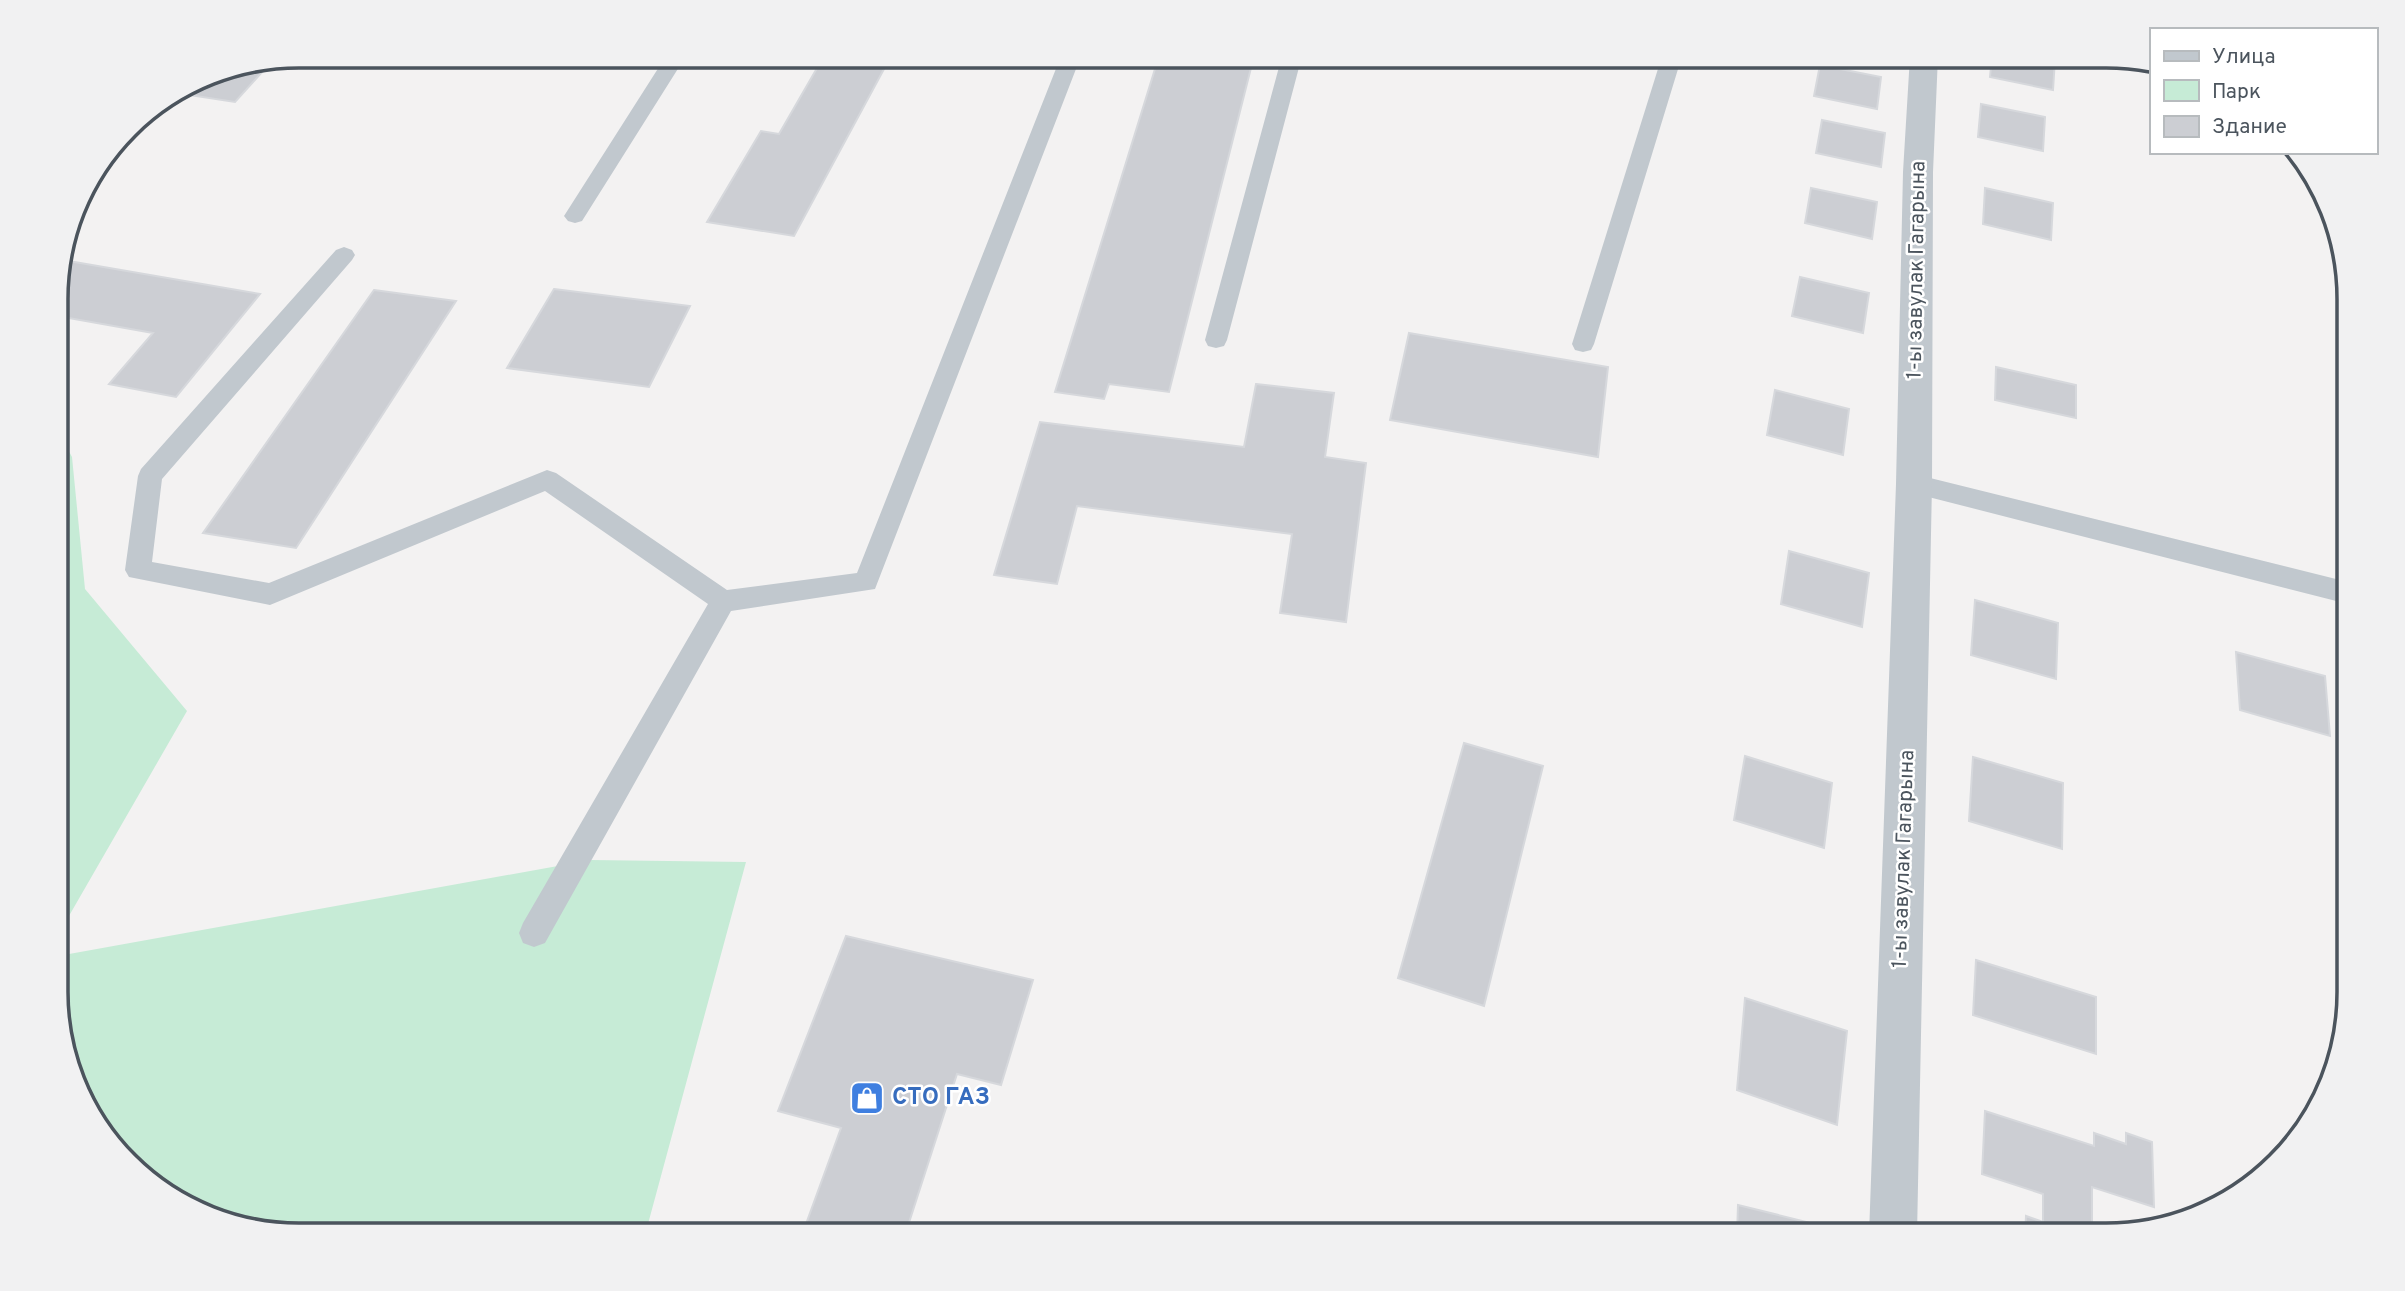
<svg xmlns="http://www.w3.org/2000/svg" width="2405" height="1291" viewBox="0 0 2405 1291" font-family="Overpass,sans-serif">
  <rect width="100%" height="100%" fill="#f3f2f2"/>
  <path fill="#c6ebd6" d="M 57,429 L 72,457 L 85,589 L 187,711 L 58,935 Z
    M 591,860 L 746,862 L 645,1235 L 299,1235 L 191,1210 L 97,1127 L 58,1024 L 58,956 Z"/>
  <path fill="#ccced3" stroke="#d6d8dc" stroke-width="2" d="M 824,56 L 891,56 L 794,236 L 707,222 L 761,131 L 779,134 Z
    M 1159,56 L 1254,56 L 1169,392 L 1109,384 L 1104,399 L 1055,392 Z
    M 1992,56 L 2040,56 L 2055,59 L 2053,90 L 1990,77 Z
    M 272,61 L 235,102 L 176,93 L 206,74 Z
    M 1820,65 L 1881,77 L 1877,109 L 1814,96 Z
    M 1981,104 L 2045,117 L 2043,151 L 1978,137 Z
    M 1822,120 L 1885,133 L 1881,167 L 1816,153 Z
    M 1811,188 L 1877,202 L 1872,239 L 1805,223 Z
    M 1985,188 L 2053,203 L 2051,240 L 1983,224 Z
    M 63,260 L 260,294 L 176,397 L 109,384 L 153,333 L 57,316 L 57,283 Z
    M 1800,277 L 1869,293 L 1863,333 L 1792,316 Z
    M 554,289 L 690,306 L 649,387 L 507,368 Z
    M 374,290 L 456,301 L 296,548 L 203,533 Z
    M 1409,333 L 1608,367 L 1598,457 L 1390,420 Z
    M 1996,367 L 2076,385 L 2076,418 L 1995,400 Z
    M 1256,384 L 1334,393 L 1325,457 L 1366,463 L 1346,622 L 1280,613 L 1292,534 L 1077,506 L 1057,584 L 994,575 L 1040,422 L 1244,447 Z
    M 1775,390 L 1849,409 L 1843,455 L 1767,435 Z
    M 1789,551 L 1869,573 L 1862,627 L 1781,604 Z
    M 1975,600 L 2058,623 L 2056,679 L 1971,655 Z
    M 2236,652 L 2325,676 L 2330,736 L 2240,710 Z
    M 1464,743 L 1543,766 L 1484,1006 L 1398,978 Z
    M 1745,756 L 1832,783 L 1824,848 L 1734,820 Z
    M 1973,757 L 2063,783 L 2062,849 L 1969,821 Z
    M 846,936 L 1033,980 L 1001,1085 L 957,1074 L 905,1235 L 802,1235 L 841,1128 L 778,1111 Z
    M 1976,960 L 2096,997 L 2096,1054 L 1973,1015 Z
    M 1745,998 L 1847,1031 L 1837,1125 L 1737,1090 Z
    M 1985,1111 L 2094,1146 L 2094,1133 L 2126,1144 L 2126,1133 L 2152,1142 L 2154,1207 L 2092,1187 L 2092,1235 L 2025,1235 L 2026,1216 L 2043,1222 L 2043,1194 L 1982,1174 Z
    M 1738,1205 L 1847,1232 L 1847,1235 L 1737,1235 Z"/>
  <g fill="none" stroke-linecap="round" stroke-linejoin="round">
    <path fill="#c1c8ce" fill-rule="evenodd" d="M 666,56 L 686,56 L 582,221 L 575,223 L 568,221 L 564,216 Z
      M 1061,56 L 1081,56 L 875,589 L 731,611 L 545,943 L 534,947 L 523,943 L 519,933 L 523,923 L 708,604 L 545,491 L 270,605 L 129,577 L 125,570 L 138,476 L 141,469 L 336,250 L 344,247 L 352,250 L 355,255 L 352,260 L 162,479 L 152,562 L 269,583 L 547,470 L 556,473 L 727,590 L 857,573 Z
      M 1282,56 L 1302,56 L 1227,340 L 1224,346 L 1216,348 L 1208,346 L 1205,340 Z
      M 1662,56 L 1682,56 L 1594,344 L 1591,350 L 1583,352 L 1575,350 L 1572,344 Z
      M 1914,474 L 2348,582 L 2348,604 L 1905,491 L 1902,484 L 1905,477 Z"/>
    <path fill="#c1c8ce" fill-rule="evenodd" d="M 1910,56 L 1938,56 L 1933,172 L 1932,484 L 1917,1235 L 1869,1235 L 1896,484 L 1903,172 Z"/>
  </g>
  <defs>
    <g id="shop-square" transform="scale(1.75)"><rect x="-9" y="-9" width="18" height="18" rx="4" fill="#3f7fe0" stroke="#fff"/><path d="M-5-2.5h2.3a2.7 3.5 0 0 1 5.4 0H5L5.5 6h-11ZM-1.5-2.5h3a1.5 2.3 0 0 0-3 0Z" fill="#fff"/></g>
  </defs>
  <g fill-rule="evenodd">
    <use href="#shop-square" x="867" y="1098"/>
  </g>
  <g text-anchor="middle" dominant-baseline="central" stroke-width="5" stroke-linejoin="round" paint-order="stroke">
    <g font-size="21" fill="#4b545d" stroke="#fff">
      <text transform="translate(1917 270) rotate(-89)">1-ы завулак Гагарына</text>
      <text transform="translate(1904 859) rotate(-88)">1-ы завулак Гагарына</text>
    </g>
    <g font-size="24" font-weight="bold" fill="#366cbe" stroke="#fff" text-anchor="start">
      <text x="892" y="1098">СТО ГАЗ</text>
    </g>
  </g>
  <path d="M0 0H2405V1291H0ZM299 68H2106A231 231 0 0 1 2337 299V992A231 231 0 0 1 2106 1223H299A231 231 0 0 1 68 992V299A231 231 0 0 1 299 68Z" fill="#f1f1f2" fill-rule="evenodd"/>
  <path fill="none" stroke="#4b545d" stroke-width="3.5" d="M299 68H2106A231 231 0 0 1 2337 299V992A231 231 0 0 1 2106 1223H299A231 231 0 0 1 68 992V299A231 231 0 0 1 299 68Z"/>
  <rect x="2150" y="28" width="228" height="126" fill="#ffffff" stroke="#b7bbbe" stroke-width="2"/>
  <rect x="2164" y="51" width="35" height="10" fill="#c1c8ce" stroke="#b7bbbe" stroke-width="2"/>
  <text x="2212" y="63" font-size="21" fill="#4b545d">Улица</text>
  <rect x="2164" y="80" width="35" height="21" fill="#c6ebd6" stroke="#b7bbbe" stroke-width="2"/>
  <text x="2212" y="98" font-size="21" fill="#4b545d">Парк</text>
  <rect x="2164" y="116" width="35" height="21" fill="#ccced3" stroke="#b7bbbe" stroke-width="2"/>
  <text x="2212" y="133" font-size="21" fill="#4b545d">Здание</text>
</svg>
